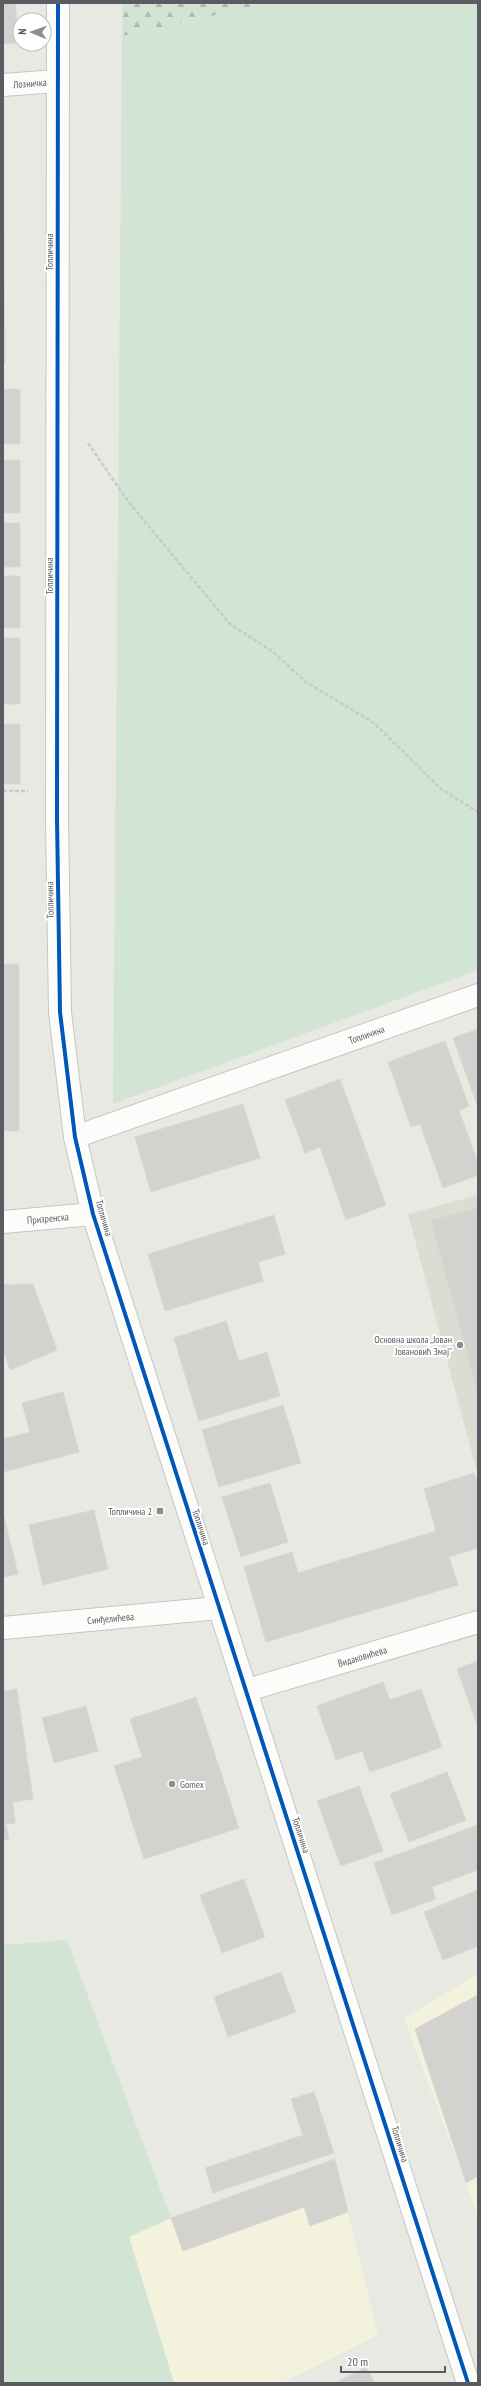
<svg xmlns="http://www.w3.org/2000/svg" width="481" height="2386" viewBox="0 0 481 2386" font-family="'PT Sans Narrow',sans-serif">
  <defs>
    <pattern id="forest-firs" width="22" height="20" patternUnits="userSpaceOnUse"><rect width="22" height="20" fill="#d2e5d4"/><path d="M5 1l3.5 6h-7zM16 11l3.5 6h-7z" fill="#adbdaf"/></pattern>
  </defs>
  <rect width="100%" height="100%" fill="#e9e9e4"/>
  <path fill="#f3f2dd" d="M 478,1974 L 478,2216 L 404,2018 Z
    M 335,2159 L 378,2335 L 282,2383 L 174,2383 L 129,2237 L 171,2218 Z"/>
  <path fill="#dcdcd3" d="M 478,1195 L 478,1476 L 408,1214 Z"/>
  <path fill="#d2e5d4" d="M 270,3 L 478,3 L 478,970 L 113,1104 L 122,36 Z
    M 67,1940 L 171,2218 L 129,2237 L 174,2383 L 3,2383 L 3,1945 Z"/>
  <path fill="url(#forest-firs)" d="M 123,3 L 270,3 L 122,36 Z"/>
  <path fill="#d3d2cf" stroke="#d8d8d3" d="M 3,3 L 16,3 L 16,43 L 3,44 Z
    M 3,146 L 5,364 L 3,364 Z
    M 3,389 L 20,389 L 20,444 L 3,444 Z
    M 3,460 L 20,460 L 20,513 L 3,513 Z
    M 3,523 L 20,523 L 20,567 L 3,567 Z
    M 3,576 L 20,576 L 20,628 L 3,628 Z
    M 3,638 L 20,638 L 20,704 L 3,704 Z
    M 3,724 L 20,724 L 20,784 L 3,784 Z
    M 3,964 L 19,964 L 19,1131 L 3,1131 Z
    M 478,1029 L 478,1107 L 453,1038 Z
    M 445,1041 L 469,1106 L 459,1110 L 478,1163 L 478,1175 L 443,1188 L 420,1124 L 411,1127 L 388,1062 Z
    M 340,1079 L 386,1205 L 346,1220 L 320,1147 L 305,1153 L 285,1100 Z
    M 243,1104 L 260,1158 L 151,1192 L 135,1137 Z
    M 478,1208 L 478,1395 L 431,1220 Z
    M 274,1215 L 285,1254 L 258,1262 L 263,1281 L 165,1311 L 148,1254 Z
    M 33,1284 L 57,1350 L 10,1370 L 3,1349 L 3,1285 Z
    M 226,1321 L 239,1361 L 267,1352 L 280,1396 L 199,1421 L 174,1338 Z
    M 63,1392 L 79,1452 L 3,1472 L 3,1439 L 30,1432 L 22,1403 Z
    M 283,1405 L 301,1463 L 219,1487 L 202,1430 Z
    M 474,1473 L 478,1485 L 478,1548 L 449,1557 L 458,1585 L 266,1642 L 244,1567 L 292,1552 L 298,1573 L 436,1531 L 424,1489 Z
    M 270,1483 L 288,1542 L 241,1557 L 222,1497 Z
    M 94,1510 L 108,1569 L 43,1585 L 29,1525 Z
    M 3,1513 L 18,1574 L 3,1577 Z
    M 478,1661 L 478,1727 L 457,1669 Z
    M 383,1682 L 390,1700 L 421,1689 L 442,1747 L 370,1772 L 362,1751 L 336,1760 L 317,1706 Z
    M 17,1689 L 33,1799 L 13,1802 L 15,1823 L 6,1824 L 9,1840 L 3,1840 L 3,1691 Z
    M 196,1697 L 239,1828 L 144,1859 L 114,1766 L 142,1757 L 130,1719 Z
    M 86,1706 L 98,1751 L 54,1763 L 42,1718 Z
    M 447,1772 L 466,1820 L 409,1842 L 390,1794 Z
    M 359,1786 L 383,1851 L 341,1866 L 317,1801 Z
    M 478,1825 L 478,1870 L 432,1887 L 436,1899 L 392,1915 L 374,1863 Z
    M 244,1879 L 265,1937 L 222,1953 L 200,1895 Z
    M 478,1890 L 478,1946 L 443,1960 L 424,1912 Z
    M 281,1972 L 296,2012 L 228,2037 L 214,1997 Z
    M 478,1995 L 478,2176 L 466,2183 L 415,2029 Z
    M 314,2092 L 334,2153 L 213,2193 L 205,2168 L 303,2135 L 291,2099 Z
    M 335,2159 L 348,2212 L 310,2226 L 304,2207 L 183,2251 L 171,2218 Z
    M 366,2367 L 375,2383 L 335,2383 Z"/>
  <g fill="none" stroke-linecap="round" stroke-linejoin="round">
    <g stroke="#c6c6c4" stroke-width="24">
      <g id="street">
        <path d="M 58,3 L 57,819 L 60,1012 L 75,1137 L 93,1214 L 468,2383"/>
        <path id="s1" d="M 3,85 L 57,81"/>
        <path id="s2" d="M 75,1137 L 478,995"/>
        <path id="s3" d="M 3,1222 L 93,1214"/>
        <path id="s4" d="M 3,1628 L 219,1608"/>
        <path id="s5" d="M 247,1690 L 478,1622"/>
      </g>
    </g>
    <path stroke="#c7cbc9" stroke-width="2.5" stroke-dasharray="4 2" stroke-linecap="butt" d="M 88,443 L 127,500 L 230,624 L 272,651 L 306,682 L 374,723 L 441,789 L 478,812
      M 3,791 L 28,791"/>
    <use href="#street" stroke="#fcfcfb" stroke-width="22"/>
    <g stroke="#fff" stroke-width="6">
      <path id="cycleway" d="M 58,3 L 57,819 L 60,1012 L 75,1137 L 93,1214 L 468,2383"/>
    </g>
    <use href="#cycleway" stroke="#0057b8" stroke-width="4"/>
  </g>
  <g fill="#8c8d8f" stroke="#fff" stroke-width="1.5">
    <circle cx="460" cy="1345" r="4"/>
    <rect x="156" y="1507" width="8" height="8" rx="2"/>
    <circle cx="172" cy="1784" r="4"/>
  </g>
  <g text-anchor="middle" dominant-baseline="central" stroke-width="4" stroke-linejoin="round" paint-order="stroke">
    <g font-size="10" fill="#5a5c61" stroke="#fff">
      <text stroke="none"><textPath href="#s1" startOffset="27">Лозничка</textPath></text>
      <text transform="translate(49 252) rotate(-90)">Топличина</text>
      <text transform="translate(49 576) rotate(-90)">Топличина</text>
      <text transform="translate(50 900) rotate(-91)">Топличина</text>
      <text stroke="none"><textPath href="#s2" startOffset="309">Топличина</textPath></text>
      <text stroke="none"><textPath href="#s3" startOffset="45">Призренска</textPath></text>
      <text transform="translate(104 1218) rotate(74)">Топличина</text>
      <text transform="translate(201 1527) rotate(72)">Топличина</text>
      <text stroke="none"><textPath href="#s4" startOffset="108">Синђелићева</textPath></text>
      <text stroke="none"><textPath href="#s5" startOffset="120">Видаковићева</textPath></text>
      <text transform="translate(301 1835) rotate(72)">Топличина</text>
      <text transform="translate(400 2144) rotate(73)">Топличина</text>
    </g>
    <g font-size="10" fill="#5a5c61" stroke="#fff" text-anchor="end">
      <text x="452" y="1339">Основна школа „Јован<tspan x="452" dy="12">Јовановић Змај”</tspan></text>
      <text x="152" y="1511">Топличина 2</text>
      <text x="180" y="1784" text-anchor="start">Gomex</text>
    </g>
  </g>
  <rect width="481" height="2386" fill="none" stroke="#5a5c61" stroke-width="8"/>
  <g transform="translate(32 32) rotate(272)"><circle r="19" fill="#ffffff" stroke="#bdbec0"/>
  <path d="M0-3L7 15L0 10L-7 15Z" fill="#8c8d8f"/>
  <text y="-6" font-size="11" font-weight="bold" text-anchor="middle" fill="#5a5c61">N</text>
  </g>
  <path d="M341 2366v6h104v-6" fill="none" stroke="#5a5c61" stroke-width="2"/>
  <text x="347" y="2366" font-size="12" fill="#5a5c61" stroke="#ffffff" stroke-width="3" paint-order="stroke">20 m</text>
</svg>
